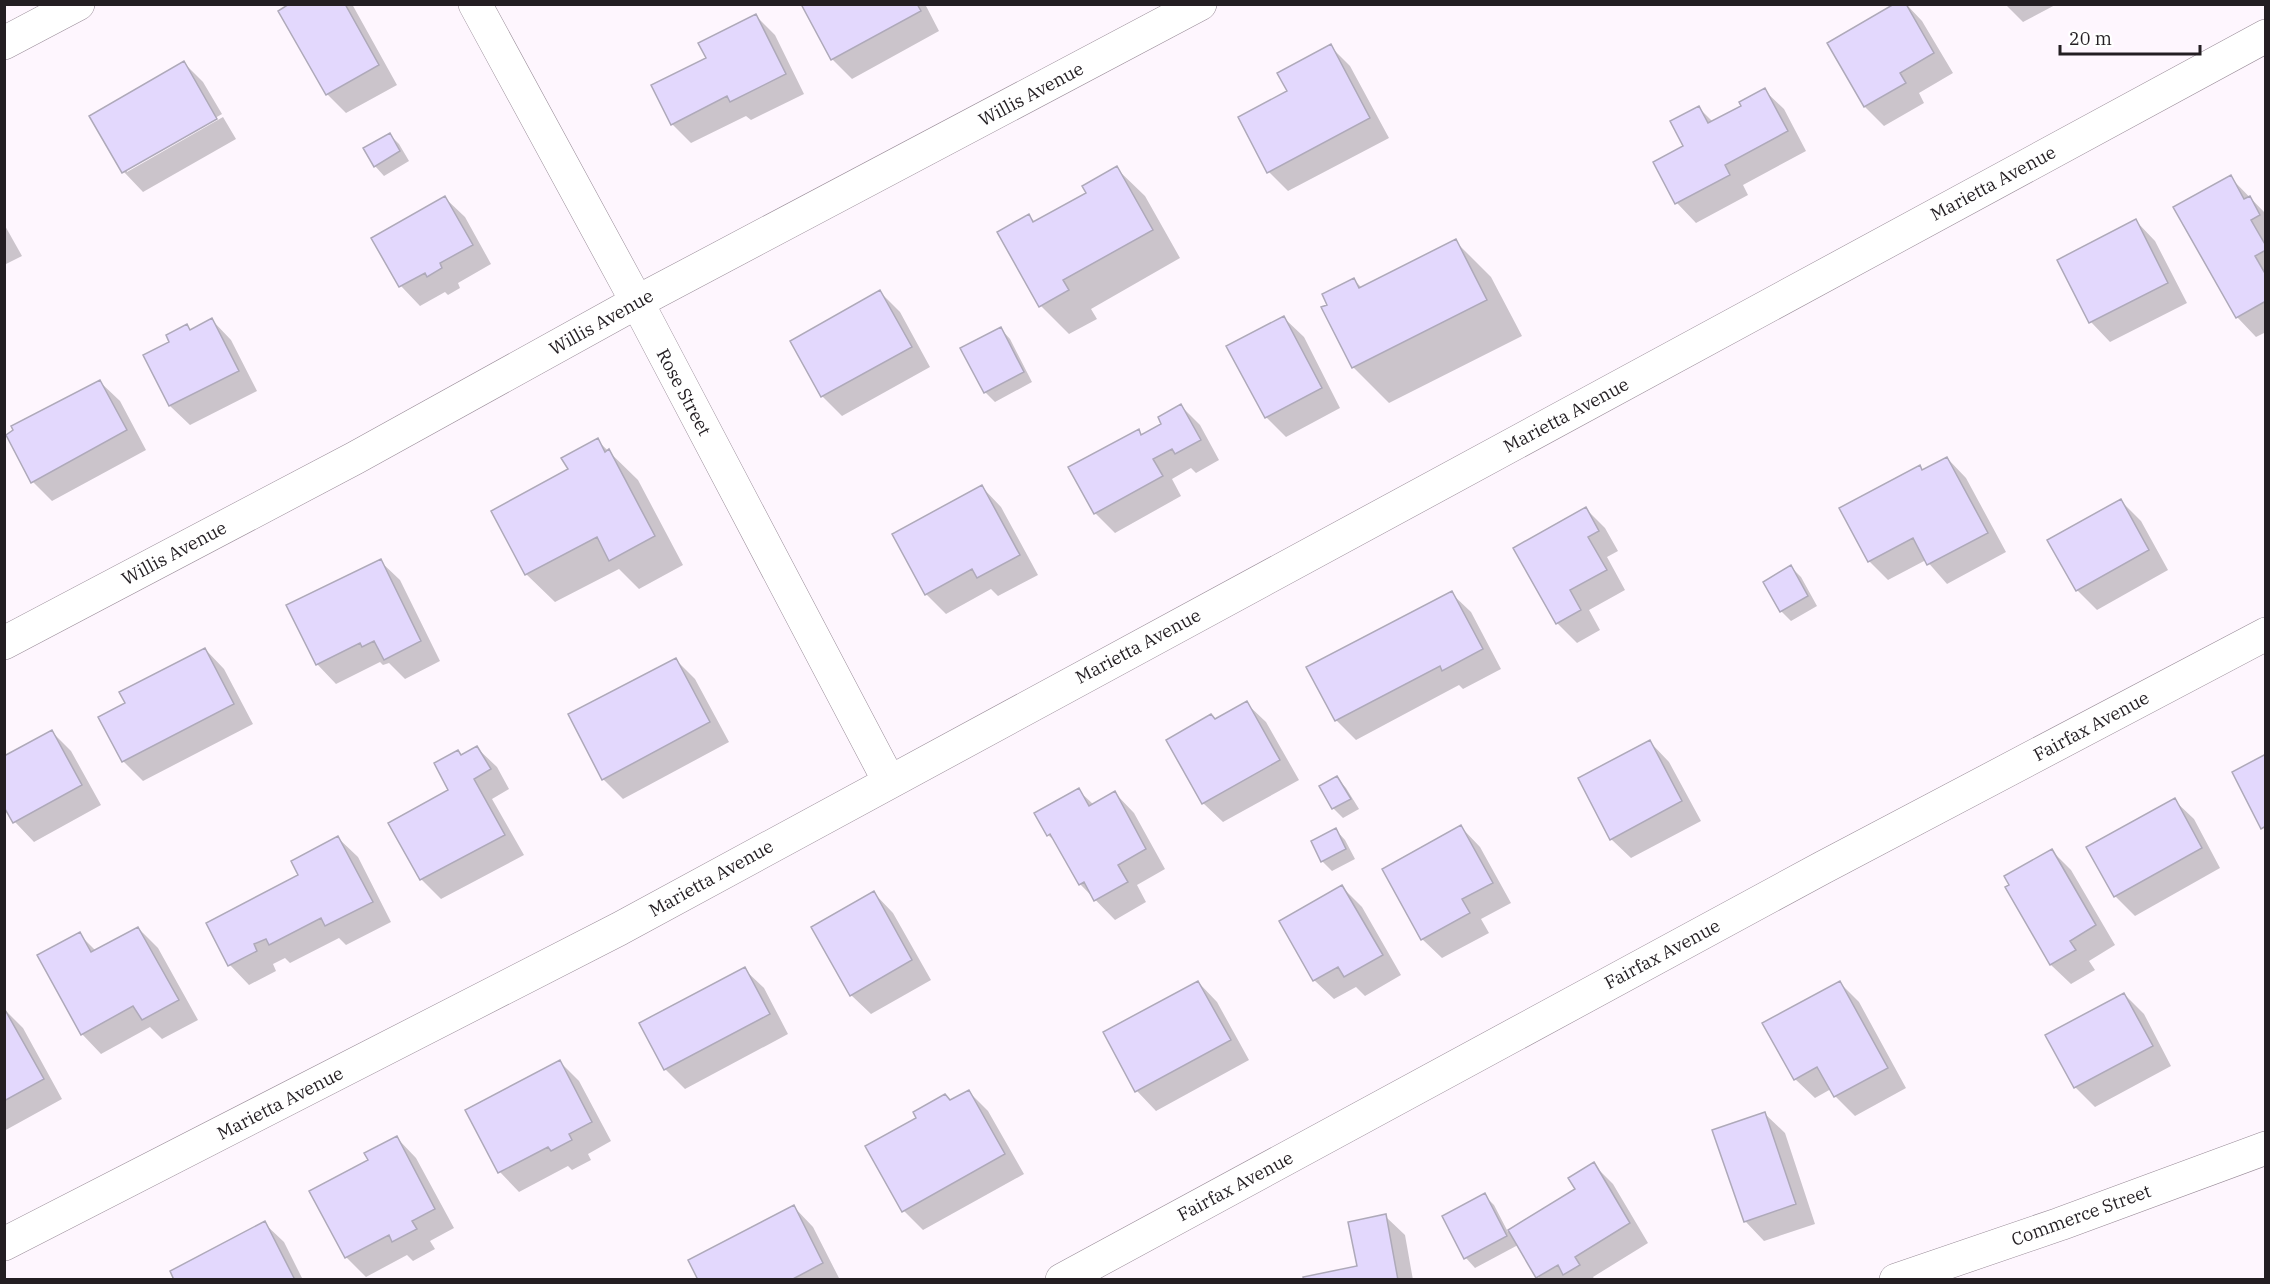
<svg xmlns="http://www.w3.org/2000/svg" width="2270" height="1284" viewBox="0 0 2270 1284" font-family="'IBM Plex Serif',serif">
  <rect width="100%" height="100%" fill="#fef6fe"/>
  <path fill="#0003" d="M 292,4 L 352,4 L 397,85 L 346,113 L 327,94 Z
    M 802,4 L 925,4 L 939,31 L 852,79 L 832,59 Z
    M 1906,4 L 1922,21 L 1953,73 L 1919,93 L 1924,103 L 1884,126 L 1865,107 Z
    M 2005,4 L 2057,4 L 2023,22 Z
    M 756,16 L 775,35 L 804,94 L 751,120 L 746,116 L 691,143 L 672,124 L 708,59 Z
    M 1330,46 L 1350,66 L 1389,138 L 1288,191 L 1269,172 L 1289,92 Z
    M 184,63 L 203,82 L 222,114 L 127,169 L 127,172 L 223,117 L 236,139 L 143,192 L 124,172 L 91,116 Z
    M 1764,90 L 1784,109 L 1806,151 L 1743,185 L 1748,195 L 1696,223 L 1677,203 L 1655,163 L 1685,147 L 1699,108 L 1713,122 L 1742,106 Z
    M 390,135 L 399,144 L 409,161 L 384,176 L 375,166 Z
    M 1116,168 L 1145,196 L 1180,258 L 1091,309 L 1097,319 L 1069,334 L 1041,306 L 1029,216 L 1035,222 L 1088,193 Z
    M 2230,177 L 2266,214 L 2266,332 L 2256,337 L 2237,317 Z
    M 445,198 L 465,217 L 491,264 L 458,283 L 460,288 L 448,295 L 445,292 L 420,306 L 401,286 L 373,239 Z
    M 2136,221 L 2155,241 L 2187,303 L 2110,342 L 2091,322 Z
    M 4,224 L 22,256 L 4,265 Z
    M 1455,241 L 1491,277 L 1522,336 L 1389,403 L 1353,367 L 1329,305 L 1354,280 L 1362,288 Z
    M 880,292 L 900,312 L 930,367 L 842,416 L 822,396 Z
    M 1284,318 L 1304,337 L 1340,408 L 1286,437 L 1266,417 L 1228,347 Z
    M 212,320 L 231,340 L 257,391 L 190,425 L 170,406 L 145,356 L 171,343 L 187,326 L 191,331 Z
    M 1001,329 L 1010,339 L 1032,382 L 995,402 L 985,392 Z
    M 100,382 L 120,401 L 146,450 L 52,501 L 33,482 Z
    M 1181,406 L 1200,425 L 1219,460 L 1196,473 L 1191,468 L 1172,479 L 1181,496 L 1115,533 L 1095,513 L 1138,431 L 1143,435 L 1163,425 Z
    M 597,440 L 638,480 L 683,565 L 639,589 L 619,569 L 555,602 L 526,574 L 570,470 Z
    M 1947,458 L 1966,478 L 2006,552 L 1947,584 L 1926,560 L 1888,580 L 1869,561 L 1920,467 L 1924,471 Z
    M 982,487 L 1001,507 L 1038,575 L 998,596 L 991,589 L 946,614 L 926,594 Z
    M 2121,501 L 2141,521 L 2168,570 L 2097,610 L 2077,590 Z
    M 1585,508 L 1605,528 L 1618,551 L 1607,557 L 1625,590 L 1589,610 L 1600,630 L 1577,643 L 1557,623 Z
    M 380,561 L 400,580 L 440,661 L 405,679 L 389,663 L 383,665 L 380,662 L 336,684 L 317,664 Z
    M 1791,567 L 1801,577 L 1817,606 L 1791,621 L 1781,611 Z
    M 1451,593 L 1471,612 L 1501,669 L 1463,689 L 1459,685 L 1356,740 L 1336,720 Z
    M 205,649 L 224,669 L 253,724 L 143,781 L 123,761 L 128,704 Z
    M 676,660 L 695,679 L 729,742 L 623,799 L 603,779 Z
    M 1246,703 L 1266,722 L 1299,780 L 1223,822 L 1203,803 L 1215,720 Z
    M 52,732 L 71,751 L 101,805 L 34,842 L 15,822 Z
    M 1650,742 L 1669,762 L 1701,821 L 1631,858 L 1611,839 Z
    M 477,748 L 497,767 L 509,789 L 492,799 L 524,855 L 441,899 L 421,879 L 450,790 L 458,751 L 462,756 Z
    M 1337,778 L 1346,788 L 1359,809 L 1343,818 L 1333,808 L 1321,787 Z
    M 1078,790 L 1094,805 L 1115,793 L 1134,813 L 1165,869 L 1137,885 L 1146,902 L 1115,920 L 1080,884 L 1057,843 L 1048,835 Z
    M 2174,800 L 2194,819 L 2220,868 L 2135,916 L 2115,896 Z
    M 1461,827 L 1480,847 L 1511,903 L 1481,919 L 1489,933 L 1442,958 L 1422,939 Z
    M 1336,830 L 1345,840 L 1355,859 L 1332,871 L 1322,861 Z
    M 338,838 L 358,857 L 391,922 L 346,945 L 339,938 L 290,963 L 285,958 L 273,964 L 276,971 L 249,985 L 230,965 L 208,924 L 300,875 Z
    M 2051,850 L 2071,870 L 2115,945 L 2089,961 L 2095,970 L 2071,984 L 2051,965 L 2007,888 Z
    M 1342,887 L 1362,907 L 1401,975 L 1365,996 L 1356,987 L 1334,999 L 1314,980 Z
    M 874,893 L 893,913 L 931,980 L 871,1014 L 851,995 Z
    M 138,928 L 158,948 L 198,1020 L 162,1039 L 150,1027 L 101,1054 L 82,1034 L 79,934 L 96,951 Z
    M 744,969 L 764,988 L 788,1034 L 685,1089 L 665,1069 Z
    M 1198,982 L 1217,1002 L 1249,1060 L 1156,1111 L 1137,1091 L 1105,1033 Z
    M 1840,983 L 1859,1002 L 1906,1088 L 1855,1116 L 1835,1096 L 1831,1089 L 1815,1098 L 1795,1079 Z
    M 2124,994 L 2144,1014 L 2171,1066 L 2095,1107 L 2075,1087 Z
    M 4,1009 L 23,1028 L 62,1099 L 4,1131 Z
    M 560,1062 L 579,1081 L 611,1141 L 588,1154 L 591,1160 L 572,1170 L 568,1166 L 519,1192 L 500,1172 Z
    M 969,1092 L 988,1111 L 1024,1174 L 923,1230 L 904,1211 L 951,1101 Z
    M 1765,1114 L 1785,1133 L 1815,1224 L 1764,1241 L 1745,1221 Z
    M 397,1138 L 416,1158 L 454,1228 L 430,1241 L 435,1249 L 413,1261 L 407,1255 L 366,1277 L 346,1257 Z
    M 1593,1164 L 1613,1184 L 1648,1243 L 1593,1277 L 1595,1280 L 1540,1280 L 1518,1245 L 1475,1268 L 1466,1258 L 1484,1195 L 1494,1205 L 1508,1232 L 1577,1190 Z
    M 794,1207 L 813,1227 L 840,1280 L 700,1280 Z
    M 1385,1216 L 1405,1235 L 1413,1280 L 1306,1280 L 1358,1267 Z
    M 264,1223 L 284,1242 L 303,1280 L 176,1280 Z"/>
  <path fill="#e3d8fd" stroke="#aea9b9" stroke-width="1.5" d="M 289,4 L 345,4 L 379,65 L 326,95 L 278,11 Z
    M 801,4 L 917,4 L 921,11 L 831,60 Z
    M 1894,4 L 1906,4 L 1934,53 L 1900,73 L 1906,83 L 1864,107 L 1827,43 Z
    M 756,14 L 786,74 L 730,102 L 727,96 L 671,125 L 651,85 L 706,58 L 698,43 Z
    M 1331,44 L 1370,118 L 1267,173 L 1238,117 L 1287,91 L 1277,73 Z
    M 184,61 L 217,119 L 122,173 L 89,116 Z
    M 1765,88 L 1788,131 L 1725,165 L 1730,175 L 1675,204 L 1653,162 L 1683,146 L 1670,121 L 1699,106 L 1708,123 L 1741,106 L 1739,102 Z
    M 390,133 L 400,151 L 374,167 L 363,148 Z
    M 1117,166 L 1153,230 L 1063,280 L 1069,290 L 1039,307 L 997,232 L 1029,214 L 1033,222 L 1086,193 L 1082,186 Z
    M 2231,175 L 2244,199 L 2250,196 L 2260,215 L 2251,220 L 2266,246 L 2266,250 L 2255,256 L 2266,275 L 2266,301 L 2236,318 L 2173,207 Z
    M 445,196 L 473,245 L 440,263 L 442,268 L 427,277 L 425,273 L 399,287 L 371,238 Z
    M 2136,219 L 2168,283 L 2089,323 L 2057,260 Z
    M 1456,239 L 1487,300 L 1352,368 L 1321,307 L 1327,305 L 1322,294 L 1354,278 L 1359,288 Z
    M 880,290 L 912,347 L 821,397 L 790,341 Z
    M 1284,316 L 1322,388 L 1265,418 L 1226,346 Z
    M 212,318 L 239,371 L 169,406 L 143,355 L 169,342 L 166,335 L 187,324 L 190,330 Z
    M 1001,327 L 1024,372 L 984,393 L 960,348 Z
    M 100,380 L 127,430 L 31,483 L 6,435 L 13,430 L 11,426 Z
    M 1181,404 L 1201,440 L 1175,454 L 1172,449 L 1153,459 L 1163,476 L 1094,514 L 1068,467 L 1139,429 L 1141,435 L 1161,424 L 1158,417 Z
    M 598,438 L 605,452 L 609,449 L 655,536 L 609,561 L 597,537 L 525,575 L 491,511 L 568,469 L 561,458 Z
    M 1947,457 L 1988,533 L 1927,565 L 1913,538 L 1868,562 L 1839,508 L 1920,465 L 1922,470 Z
    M 982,485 L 1020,555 L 977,578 L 972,569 L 925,595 L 892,534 Z
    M 2121,499 L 2149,550 L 2076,591 L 2047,540 Z
    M 1586,507 L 1599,531 L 1588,537 L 1607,570 L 1570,590 L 1581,610 L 1556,624 L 1513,548 Z
    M 381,559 L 421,641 L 384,660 L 374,641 L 362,647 L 360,643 L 316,665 L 286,605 Z
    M 1791,565 L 1808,596 L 1780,612 L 1763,582 Z
    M 1452,591 L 1483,649 L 1442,671 L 1440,666 L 1335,721 L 1306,667 Z
    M 205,648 L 234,704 L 122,762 L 98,717 L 125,703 L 119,692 Z
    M 676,658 L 710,722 L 602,780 L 568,714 Z
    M 1247,701 L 1280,760 L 1202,804 L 1166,740 L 1211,714 L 1215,719 Z
    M 52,730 L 82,785 L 13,823 L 4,807 L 4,756 Z
    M 1650,740 L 1682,801 L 1610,840 L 1578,778 Z
    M 477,746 L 491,769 L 474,779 L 505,835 L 420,880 L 388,823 L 448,790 L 434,763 L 458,750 L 461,755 Z
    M 2266,754 L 2266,826 L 2261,829 L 2232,772 Z
    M 1337,776 L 1351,799 L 1332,809 L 1319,786 Z
    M 1079,788 L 1089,806 L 1115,791 L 1146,849 L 1118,865 L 1128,882 L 1094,901 L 1084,882 L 1079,885 L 1050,834 L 1047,836 L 1034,813 Z
    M 2175,798 L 2202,848 L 2114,897 L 2086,847 Z
    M 1461,825 L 1493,883 L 1462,899 L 1470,913 L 1421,940 L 1382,869 Z
    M 1336,828 L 1346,849 L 1321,862 L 1311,841 Z
    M 338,836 L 373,902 L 325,926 L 321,918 L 269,945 L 266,939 L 254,944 L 257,951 L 228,966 L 206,923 L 298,875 L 291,861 Z
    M 2052,849 L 2096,925 L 2070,941 L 2076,950 L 2050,965 L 2005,887 L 2009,885 L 2004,876 Z
    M 1342,885 L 1383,955 L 1344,977 L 1338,967 L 1313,981 L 1279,921 Z
    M 874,891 L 912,960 L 850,996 L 811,927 Z
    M 138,927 L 179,1000 L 142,1020 L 133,1006 L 81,1035 L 37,955 L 80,932 L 91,952 Z
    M 745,967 L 770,1014 L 664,1070 L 639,1023 Z
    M 1198,981 L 1231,1040 L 1135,1092 L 1103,1032 Z
    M 1840,981 L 1888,1068 L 1834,1097 L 1817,1067 L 1794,1080 L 1762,1023 Z
    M 2124,993 L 2153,1046 L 2074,1088 L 2045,1035 Z
    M 4,1008 L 44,1079 L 4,1101 Z
    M 560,1060 L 592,1122 L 569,1134 L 572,1140 L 551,1151 L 548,1147 L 498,1173 L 465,1110 Z
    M 969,1090 L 1005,1154 L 902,1212 L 865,1146 L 916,1118 L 913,1112 L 945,1094 L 950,1100 Z
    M 1765,1112 L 1796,1204 L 1744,1222 L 1712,1130 Z
    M 397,1136 L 435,1209 L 412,1221 L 417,1229 L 392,1242 L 389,1235 L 345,1258 L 309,1191 L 368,1160 L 364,1153 Z
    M 1594,1162 L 1630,1223 L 1575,1257 L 1580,1265 L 1563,1275 L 1558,1265 L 1536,1278 L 1508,1230 L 1575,1189 L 1568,1178 Z
    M 1485,1193 L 1507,1236 L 1464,1259 L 1442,1216 Z
    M 794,1205 L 823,1263 L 791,1280 L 698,1280 L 688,1260 Z
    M 1386,1214 L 1398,1280 L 1304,1280 L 1303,1277 L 1357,1266 L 1348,1222 Z
    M 265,1221 L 295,1280 L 174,1280 L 170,1271 Z"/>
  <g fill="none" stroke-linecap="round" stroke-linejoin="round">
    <g stroke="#998c98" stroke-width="34">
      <path id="minor" d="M 475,4 L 637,302 L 889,781
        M 4,43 L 78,4
        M 4,643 L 355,458 L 637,302 L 1200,4
        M 4,1244 L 619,929 L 2266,36
        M 1062,1280 L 1822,868 L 2266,634
        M 1896,1280 L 2060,1224 L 2266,1148"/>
    </g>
    <use href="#minor" stroke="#fff" stroke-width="33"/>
  </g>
  <g text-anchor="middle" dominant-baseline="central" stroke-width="6" stroke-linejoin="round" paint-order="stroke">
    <g font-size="18" fill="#231e22" stroke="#fff">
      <text transform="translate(1031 94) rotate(-28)">Willis Avenue</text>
      <text transform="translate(1993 183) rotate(-28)">Marietta Avenue</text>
      <text transform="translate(601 322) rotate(-29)">Willis Avenue</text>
      <text transform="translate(684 392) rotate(62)">Rose Street</text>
      <text transform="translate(1566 415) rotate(-28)">Marietta Avenue</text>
      <text transform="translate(174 553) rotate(-28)">Willis Avenue</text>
      <text transform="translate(1138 646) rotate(-28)">Marietta Avenue</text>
      <text transform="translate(2091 726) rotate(-28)">Fairfax Avenue</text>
      <text transform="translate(711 878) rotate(-29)">Marietta Avenue</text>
      <text transform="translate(1662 954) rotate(-28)">Fairfax Avenue</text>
      <text transform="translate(280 1103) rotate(-27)">Marietta Avenue</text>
      <text transform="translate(1235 1186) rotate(-28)">Fairfax Avenue</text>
      <text transform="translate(2081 1215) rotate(-20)">Commerce Street</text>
    </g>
  </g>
  <rect width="2270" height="1284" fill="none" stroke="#231e22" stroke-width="12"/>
  <path d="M2060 45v9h140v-9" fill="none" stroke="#231e22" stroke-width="3"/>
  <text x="2069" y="45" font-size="18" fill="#231e22" stroke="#ffffff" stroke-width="4.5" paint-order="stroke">20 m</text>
</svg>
